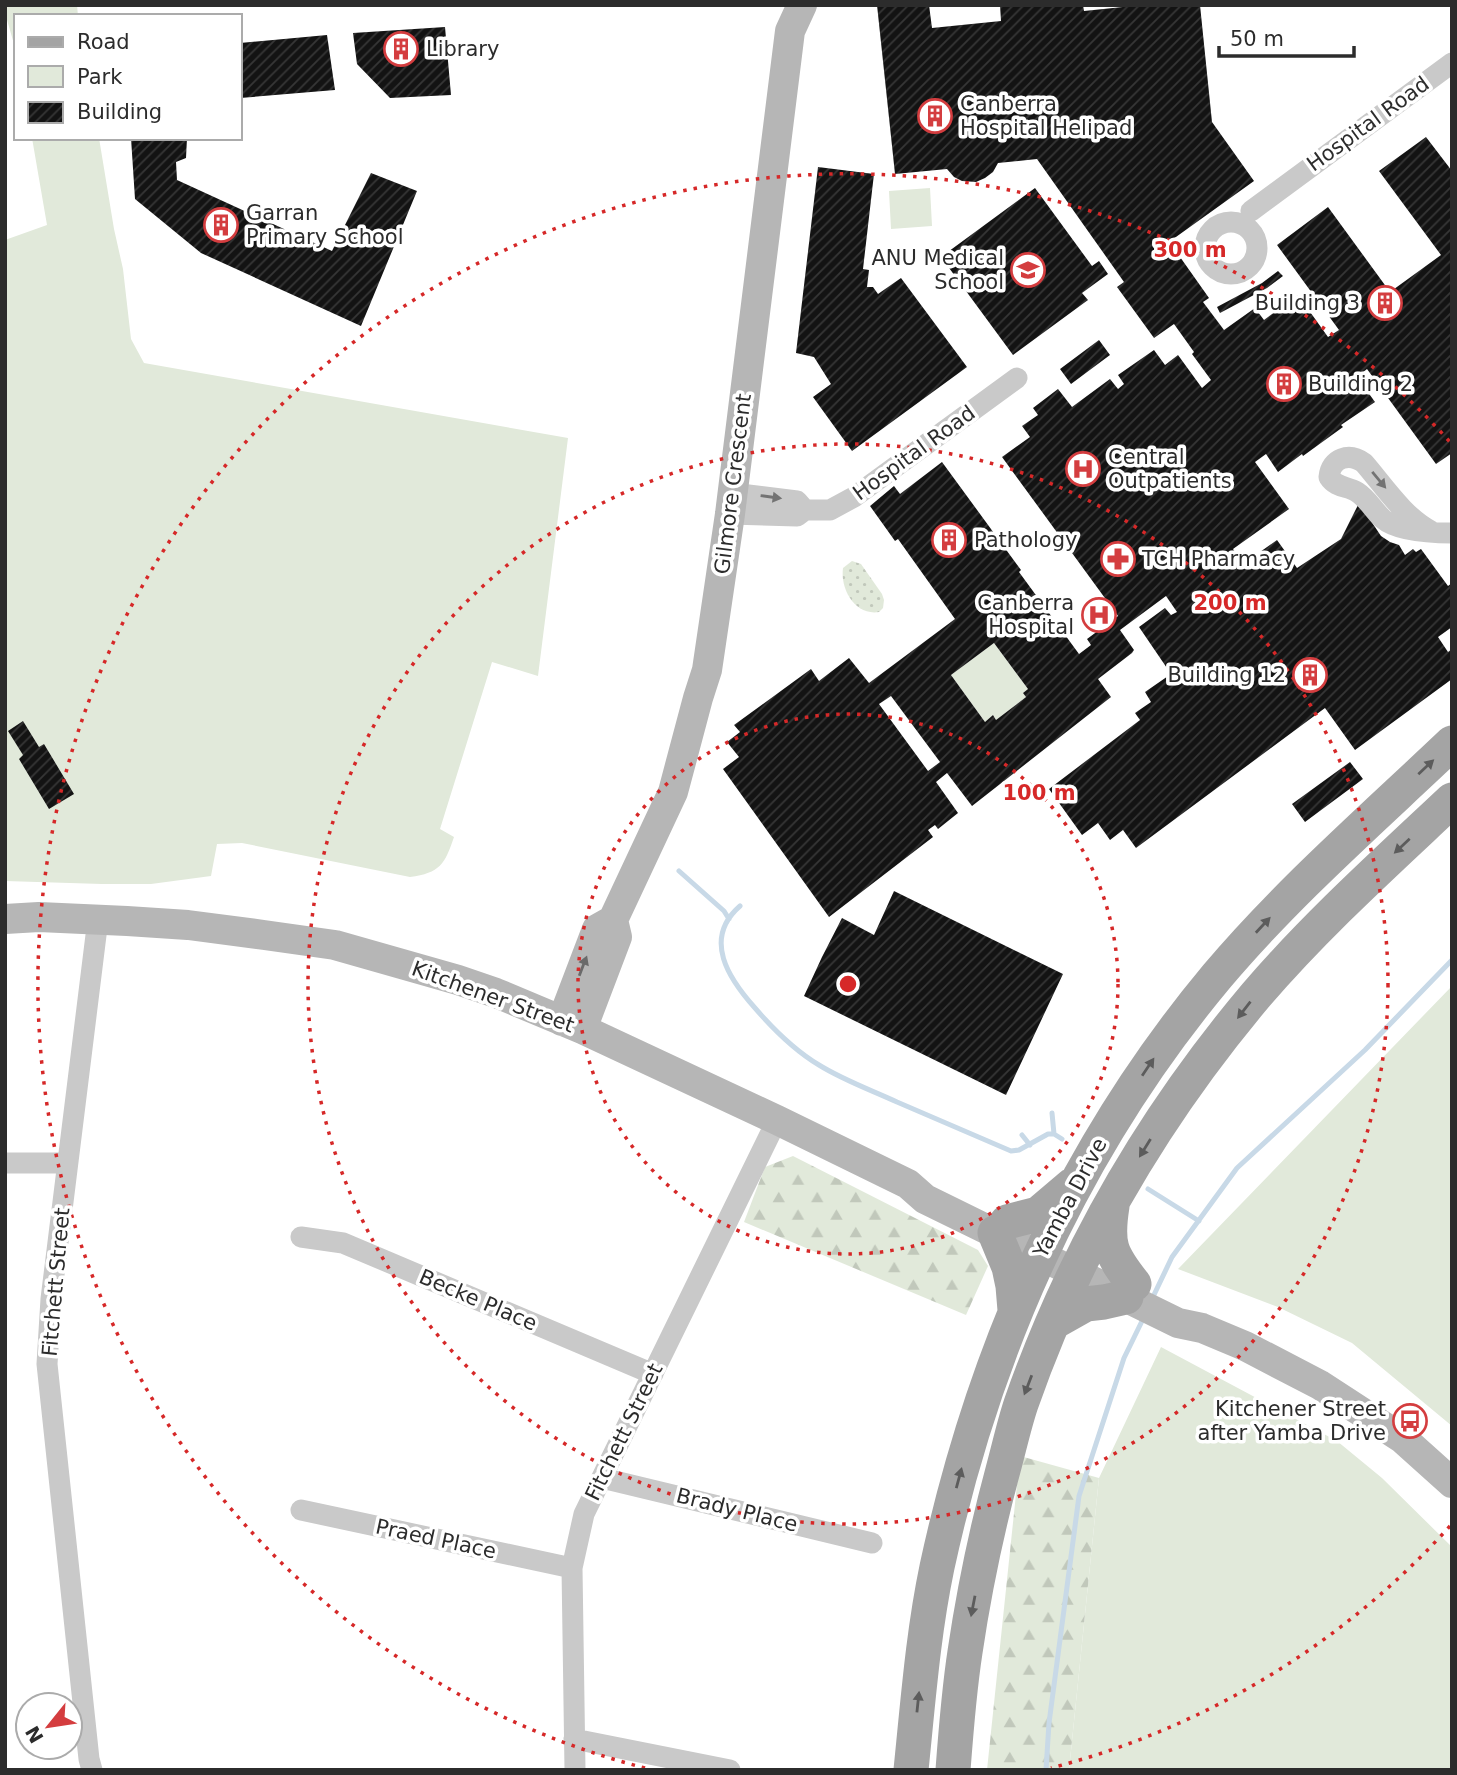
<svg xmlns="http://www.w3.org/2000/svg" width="1457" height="1775" viewBox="0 0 1457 1775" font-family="'DejaVu Sans',sans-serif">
  <defs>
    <pattern id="forest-firs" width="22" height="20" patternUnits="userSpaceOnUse" patternTransform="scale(1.75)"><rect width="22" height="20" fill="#e1e9da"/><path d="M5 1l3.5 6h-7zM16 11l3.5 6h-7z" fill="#c1c8bb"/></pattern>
    <pattern id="garden-dots" width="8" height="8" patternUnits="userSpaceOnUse" patternTransform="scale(1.75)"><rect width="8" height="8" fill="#e1e9da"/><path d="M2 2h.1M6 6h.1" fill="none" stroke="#c1c8bb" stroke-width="1.8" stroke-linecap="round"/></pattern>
    <pattern id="building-hatch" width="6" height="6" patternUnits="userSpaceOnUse" patternTransform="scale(1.75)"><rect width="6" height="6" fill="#131313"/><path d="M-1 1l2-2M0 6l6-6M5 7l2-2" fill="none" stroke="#363636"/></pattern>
  </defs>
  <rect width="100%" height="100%" fill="#fff"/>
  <path fill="#e1e9da" d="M 5,5 L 77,5 L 78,16 L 16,16 L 16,51 L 5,13 Z
    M 32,138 L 99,138 L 114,229 L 123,269 L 131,339 L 144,363 L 568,438 L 538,676 L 492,662 L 440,829 L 454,837 C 445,864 440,873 410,877 L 242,843 L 217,844 L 211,876 L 151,884 L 102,884 L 5,881 L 5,240 L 47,225 Z
    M 930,188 L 932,226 L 891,229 L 889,191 Z
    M 994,643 L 1028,689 L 1023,693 L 1026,697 L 996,720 L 993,715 L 985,722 L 951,675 Z
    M 1452,986 L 1452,1426 L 1352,1343 L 1278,1307 L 1178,1269 Z
    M 1161,1347 L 1337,1441 L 1382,1478 L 1452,1547 L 1452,1770 L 1069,1770 L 1099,1478 Z"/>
  <path fill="url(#forest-firs)" d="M 793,1156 L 978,1250 L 988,1266 L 966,1315 L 744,1222 L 765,1167 Z
    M 1020,1456 L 1099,1478 L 1069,1770 L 987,1770 Z"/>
  <path fill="url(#garden-dots)" d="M 852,561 L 861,564 L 882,594 L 884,600 L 883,608 L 879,612 C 855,616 840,589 843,568 Z"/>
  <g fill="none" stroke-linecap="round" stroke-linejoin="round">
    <path stroke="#c8d9e7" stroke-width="5" d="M 679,871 L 724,911 L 729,919
      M 740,906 C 702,939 729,979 755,1008 C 774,1030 794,1050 819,1065 C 843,1080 871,1090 897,1102 C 935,1118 973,1135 1011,1151 L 1019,1150 L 1048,1134 L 1054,1134 L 1062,1139
      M 1052,1113 L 1054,1134
      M 1022,1135 L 1030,1145
      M 1148,1189 L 1199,1221
      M 1152,1299 L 1172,1257 L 1237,1168 L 1365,1050 L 1452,960
      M 1046,1770 L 1049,1723 L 1079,1496 L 1124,1358 L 1144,1317"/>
  </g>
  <path fill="url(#building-hatch)" fill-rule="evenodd" d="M 877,5 L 929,5 L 932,28 L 1001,21 L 1000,5 L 1083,5 L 1084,11 L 1142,5 L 1200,5 L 1212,122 L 1254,181 L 1162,247 L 1166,252 L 1173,247 L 1209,298 L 1203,302 L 1224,330 L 1255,308 L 1264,320 L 1298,295 L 1328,337 L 1339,330 L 1277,245 L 1328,207 L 1390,292 L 1441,255 L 1379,171 L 1426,137 L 1452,171 L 1452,453 L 1436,464 L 1367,369 L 1357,377 L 1375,402 L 1341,425 L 1343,427 L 1303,456 L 1302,454 L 1278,472 L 1266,454 L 1255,462 L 1289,509 L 1233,549 L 1243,564 L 1277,540 L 1297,568 L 1341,539 L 1359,503 L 1381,536 L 1390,542 L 1399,545 L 1405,555 L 1413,549 L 1416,552 L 1421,549 L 1448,586 L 1452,583 L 1452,627 L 1438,637 L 1448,652 L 1452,649 L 1452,679 L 1355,750 L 1325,708 L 1136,848 L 1123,830 L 1110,840 L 1098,823 L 1082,835 L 1049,789 L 1140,720 L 1135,713 L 1151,702 L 1145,692 L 1171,674 L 1139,627 L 1165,608 L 1171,615 L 1177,612 L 1166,596 L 1120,630 L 1134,650 L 1132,653 L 1098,679 L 1111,697 L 972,806 L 947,773 L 936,782 L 958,813 L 938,829 L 935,825 L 928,830 L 933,837 L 829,917 L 723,769 L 739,757 L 727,742 L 740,732 L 734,725 L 811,669 L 819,681 L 849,658 L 869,683 L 955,619 L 898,539 L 895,541 L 870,506 L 894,486 L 900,494 L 942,462 L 1021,570 L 1019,572 L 1079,654 L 1091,645 L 1087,639 L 1118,616 L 1002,457 L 1030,437 L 1022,426 L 1038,415 L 1033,408 L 1058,389 L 1072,407 L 1110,379 L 1118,389 L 1124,384 L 1118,375 L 1154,350 L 1165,365 L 1178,355 L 1202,388 L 1211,380 L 1192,354 L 1194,352 L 1174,324 L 1154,338 L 1117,287 L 1124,282 L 1037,159 L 998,163 L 993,172 L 985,178 L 976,182 L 962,181 L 954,177 L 947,169 L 895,174 ZM 994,643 L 1028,689 L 1023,693 L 1026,697 L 996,720 L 993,715 L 985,722 L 951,675 ZM 891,696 L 940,762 L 928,771 L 879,704 Z
    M 445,27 L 451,95 L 390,98 L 357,64 L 353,33 Z
    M 327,35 L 335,90 L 240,98 L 240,43 Z
    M 131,138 L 187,138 L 186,158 L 176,162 L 177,180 L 332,251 L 371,173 L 417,191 L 361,326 L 201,253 L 135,199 Z
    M 818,167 L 874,174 L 863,269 L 869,270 L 867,287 L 873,287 L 878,294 L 901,278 L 967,367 L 852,451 L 813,397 L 831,384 L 814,357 L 796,353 Z
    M 1035,188 L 1092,266 L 1099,261 L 1108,274 L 1082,293 L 1088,300 L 1013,355 L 941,257 Z
    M 1278,271 L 1283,276 L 1267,288 L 1220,313 L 1217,307 L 1262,283 Z
    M 1099,340 L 1110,355 L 1071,384 L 1060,369 Z
    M 23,721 L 39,747 L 44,744 L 74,794 L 49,809 L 19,759 L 23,755 L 8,731 Z
    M 1350,762 L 1363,779 L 1305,822 L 1292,804 Z
    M 894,891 L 1063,974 L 1006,1095 L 804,996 L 822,957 L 842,918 L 874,935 Z"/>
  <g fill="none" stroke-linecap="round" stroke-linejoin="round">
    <path stroke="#c9c9c9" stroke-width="21" d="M 1251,211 L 1452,63
      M1205 248a26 26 0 1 1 52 0a26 26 0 1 1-52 0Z
      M 732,493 L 797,501 L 805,510
      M 730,514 L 797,516 L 805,510 L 830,510 L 854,497 L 1017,378
      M 1431,531 C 1404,517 1384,486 1364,463 C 1349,452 1331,458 1329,477 C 1336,488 1348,486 1357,492 C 1368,499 1374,511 1383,519 C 1398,532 1433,533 1452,533
      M 5,1163 L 67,1163
      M 301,1237 L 343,1243 L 653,1374
      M 602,1478 L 872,1543
      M 301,1510 L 572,1568
      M 574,1739 L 730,1770
      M 92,1770 L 89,1759 L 47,1364 L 51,1299 L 98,919
      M 575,1770 L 572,1568 L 584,1514 L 777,1120"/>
    <path stroke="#b6b6b6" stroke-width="30" d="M 5,919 L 39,917 L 127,921 L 188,925 L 264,935 L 335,945 L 458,980 L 496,993 L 582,1029 L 777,1120 L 908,1184 L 925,1199 L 1178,1323 L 1202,1328 L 1245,1346 L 1320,1385 L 1403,1439 L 1452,1483
      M 562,1021 L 597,929 L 613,920 L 673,792 L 698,698 L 707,670 L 730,514 L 790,31 L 802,5
      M 582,1029 L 617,937 L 613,920"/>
    <path stroke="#a4a4a4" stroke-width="35" d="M 1112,1206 C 1106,1244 1110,1254 1134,1284
      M 1007,1222 L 1038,1214 L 1071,1186
      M 995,1233 L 1009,1267 L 1013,1286 L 1015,1310
      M 1054,1322 L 1086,1304 L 1104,1302 L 1126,1297
      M 911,1770 C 918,1702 923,1634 937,1567 C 984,1350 1074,1147 1217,976 C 1288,892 1372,819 1452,743
      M 953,1770 C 956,1730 959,1691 965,1652 C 974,1591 987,1529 1003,1470 C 1009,1448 1014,1425 1021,1404 C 1073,1255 1154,1116 1256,995 C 1316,925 1385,863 1452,800"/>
  </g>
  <defs><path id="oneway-solid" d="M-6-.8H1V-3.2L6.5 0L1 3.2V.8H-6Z" transform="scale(1.75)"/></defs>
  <g fill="#737373">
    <use href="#oneway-solid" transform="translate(1379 480) rotate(50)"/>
    <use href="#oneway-solid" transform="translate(771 497) rotate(8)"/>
  </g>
  <g fill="#5c5c5c">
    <use href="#oneway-solid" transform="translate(1426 767) rotate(-43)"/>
    <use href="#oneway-solid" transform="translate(1402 846) rotate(137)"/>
    <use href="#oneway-solid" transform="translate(1263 925) rotate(-47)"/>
    <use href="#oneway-solid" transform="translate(1244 1010) rotate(128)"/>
    <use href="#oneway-solid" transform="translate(1148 1067) rotate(-56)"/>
    <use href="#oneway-solid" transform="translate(1145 1148) rotate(122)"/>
    <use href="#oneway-solid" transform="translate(1028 1385) rotate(111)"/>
    <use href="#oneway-solid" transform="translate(959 1478) rotate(-75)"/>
    <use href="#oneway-solid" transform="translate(973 1606) rotate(101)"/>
    <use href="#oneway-solid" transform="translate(918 1702) rotate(-84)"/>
  </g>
  <use fill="#6a6a6a" href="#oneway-solid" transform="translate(583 966) rotate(-69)"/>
  <g fill="none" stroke="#d62828" stroke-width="3.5" stroke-dasharray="3.5 7">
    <circle cx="848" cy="984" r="270"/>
    <circle cx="848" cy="984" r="540"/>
    <path d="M1450 1526A810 810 0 0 1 1051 1768M645 1768A810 810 0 1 1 1450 442"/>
  </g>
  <defs>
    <g id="building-ring" transform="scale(1.75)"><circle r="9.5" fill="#fff" stroke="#d43d3f" stroke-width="1.5"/><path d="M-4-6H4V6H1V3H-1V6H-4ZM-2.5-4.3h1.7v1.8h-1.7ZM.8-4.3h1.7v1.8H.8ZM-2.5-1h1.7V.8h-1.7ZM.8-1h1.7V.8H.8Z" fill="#d43d3f"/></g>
    <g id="university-ring" transform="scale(1.75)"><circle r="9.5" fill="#fff" stroke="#d43d3f" stroke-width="1.5"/><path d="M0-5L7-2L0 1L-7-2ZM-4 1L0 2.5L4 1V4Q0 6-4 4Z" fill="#d43d3f"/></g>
    <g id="hospital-ring" transform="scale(1.75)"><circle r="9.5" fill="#fff" stroke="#d43d3f" stroke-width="1.5"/><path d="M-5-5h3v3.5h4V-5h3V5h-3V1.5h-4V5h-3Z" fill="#d43d3f"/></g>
    <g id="pharmacy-ring" transform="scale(1.75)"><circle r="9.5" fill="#fff" stroke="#d43d3f" stroke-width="1.5"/><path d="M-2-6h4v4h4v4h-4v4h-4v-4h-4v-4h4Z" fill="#d43d3f"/></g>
    <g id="bus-ring" transform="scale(1.75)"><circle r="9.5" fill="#fff" stroke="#d43d3f" stroke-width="1.5"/><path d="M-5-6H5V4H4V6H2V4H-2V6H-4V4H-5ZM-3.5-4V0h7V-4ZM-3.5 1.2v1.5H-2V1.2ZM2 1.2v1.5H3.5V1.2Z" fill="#d43d3f"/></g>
  </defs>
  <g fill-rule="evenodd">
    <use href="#building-ring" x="401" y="49"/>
    <use href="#building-ring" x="935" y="116"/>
    <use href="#building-ring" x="221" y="225"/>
    <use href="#university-ring" x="1028" y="270"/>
    <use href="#building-ring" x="1385" y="303"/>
    <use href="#building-ring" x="1284" y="384"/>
    <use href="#hospital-ring" x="1083" y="469"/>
    <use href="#building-ring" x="949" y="540"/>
    <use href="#pharmacy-ring" x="1118" y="559"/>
    <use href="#hospital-ring" x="1099" y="615"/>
    <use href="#building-ring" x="1310" y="675"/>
    <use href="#bus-ring" x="1410" y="1421"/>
  </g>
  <g text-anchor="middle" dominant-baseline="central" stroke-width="7" stroke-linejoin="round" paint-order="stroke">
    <g font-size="21" fill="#2c2c2c" stroke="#fff" text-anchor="start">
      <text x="426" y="49">Library</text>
      <text x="960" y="104">Canberra<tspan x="960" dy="24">Hospital Helipad</tspan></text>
      <text x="246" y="213">Garran<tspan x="246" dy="24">Primary School</tspan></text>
      <text x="1004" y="258" text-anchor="end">ANU Medical<tspan x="1004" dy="24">School</tspan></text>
      <text x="1360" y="303" text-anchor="end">Building 3</text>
      <text x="1308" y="384">Building 2</text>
      <text x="1108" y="457">Central<tspan x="1108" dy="24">Outpatients</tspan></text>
      <text x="974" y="540">Pathology</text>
      <text x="1142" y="559">TCH Pharmacy</text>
      <text x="1074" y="603" text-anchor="end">Canberra<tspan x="1074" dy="24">Hospital</tspan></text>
      <text x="1286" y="675" text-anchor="end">Building 12</text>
      <text x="1386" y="1409" text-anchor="end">Kitchener Street<tspan x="1386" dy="24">after Yamba Drive</tspan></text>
    </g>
    <g font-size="21" fill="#2c2c2c" stroke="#fff">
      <text transform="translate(1368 124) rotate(-36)">Hospital Road</text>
      <text transform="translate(914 453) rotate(-36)">Hospital Road</text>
      <text transform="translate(733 484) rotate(-83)">Gilmore Crescent</text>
      <text transform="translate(493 997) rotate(20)">Kitchener Street</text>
      <text transform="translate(1070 1198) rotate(-62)">Yamba Drive</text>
      <text transform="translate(56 1282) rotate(-85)">Fitchett Street</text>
      <text transform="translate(478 1300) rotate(23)">Becke Place</text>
      <text transform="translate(624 1432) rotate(-64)">Fitchett Street</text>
      <text transform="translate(737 1510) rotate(14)">Brady Place</text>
      <text transform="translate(436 1539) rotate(12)">Praed Place</text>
    </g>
  </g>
  <circle cx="848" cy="984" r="10" fill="#d62828" stroke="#fff" stroke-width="3.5"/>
  <g font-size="21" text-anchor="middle" font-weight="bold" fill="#d62828" stroke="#fff" stroke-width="7" stroke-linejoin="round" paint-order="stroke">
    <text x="1190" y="257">300 m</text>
    <text x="1230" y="610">200 m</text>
    <text x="1039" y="800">100 m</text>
  </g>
  <rect width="1457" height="1775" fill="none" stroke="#2c2c2c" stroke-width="14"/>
  <rect x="14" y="14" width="228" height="126" fill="#ffffff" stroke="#ababab" stroke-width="2"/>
  <rect x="28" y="37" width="35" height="10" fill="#a4a4a4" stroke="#ababab" stroke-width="2"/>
  <text x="77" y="49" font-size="21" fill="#2c2c2c">Road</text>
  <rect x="28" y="66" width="35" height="21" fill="#e1e9da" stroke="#ababab" stroke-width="2"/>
  <text x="77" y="84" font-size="21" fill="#2c2c2c">Park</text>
  <rect x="28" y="102" width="35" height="21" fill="url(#building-hatch)" stroke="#ababab" stroke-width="2"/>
  <text x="77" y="119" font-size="21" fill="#2c2c2c">Building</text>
  <g transform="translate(49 1726) rotate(240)"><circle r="33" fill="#ffffff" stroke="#ababab" stroke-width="2"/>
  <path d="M0-5L12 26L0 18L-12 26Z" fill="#d43d3f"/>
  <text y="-10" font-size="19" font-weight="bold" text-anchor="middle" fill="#2c2c2c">N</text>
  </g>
  <path d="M1219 46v10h135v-10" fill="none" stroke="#2c2c2c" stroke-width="3.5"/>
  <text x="1230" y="46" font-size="21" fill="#2c2c2c" stroke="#ffffff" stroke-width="5" paint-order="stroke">50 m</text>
</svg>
